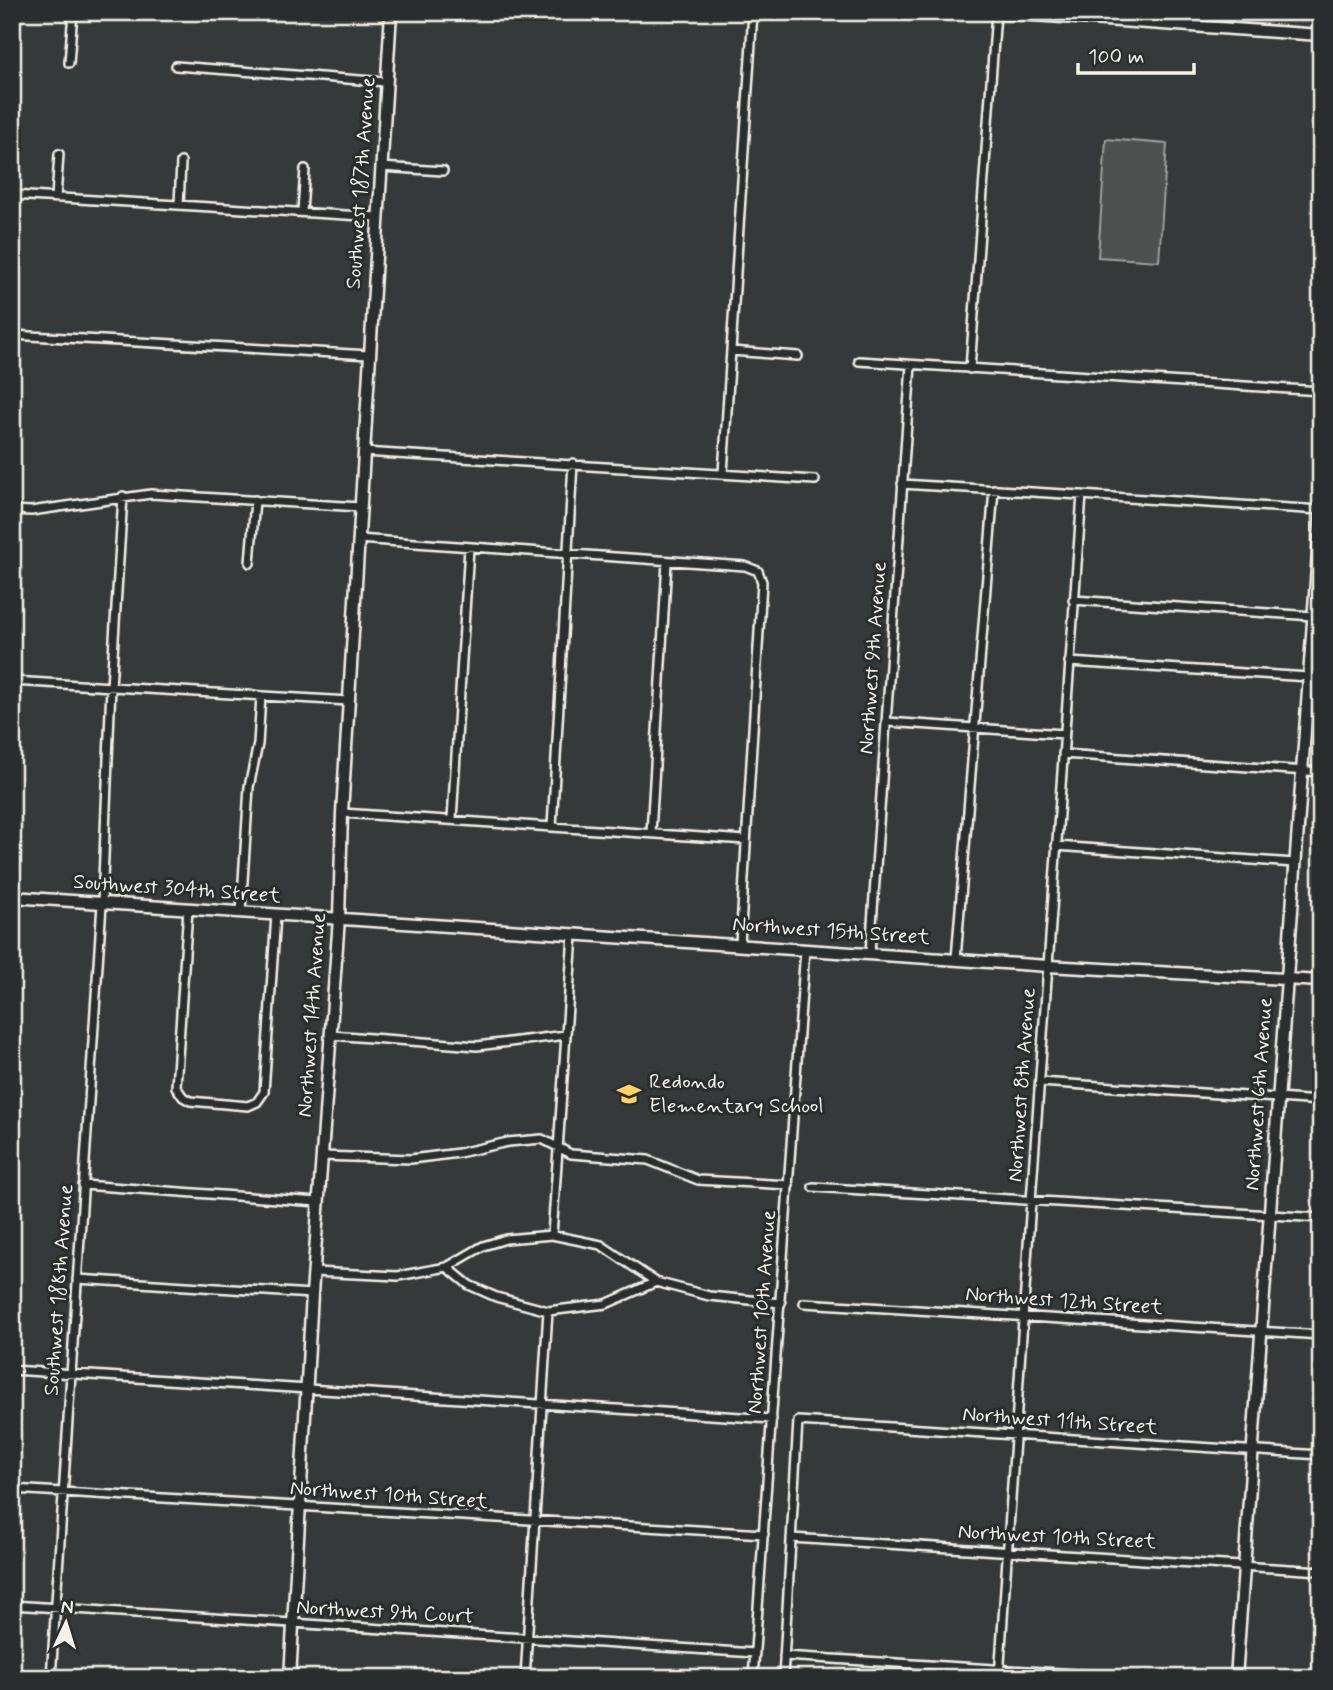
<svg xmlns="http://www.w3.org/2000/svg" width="1333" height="1690" viewBox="0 0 1333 1690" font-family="Mynerve,sans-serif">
  <rect width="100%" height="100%" fill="#363939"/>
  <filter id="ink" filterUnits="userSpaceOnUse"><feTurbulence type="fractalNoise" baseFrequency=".0143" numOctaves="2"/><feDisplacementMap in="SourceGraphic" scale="14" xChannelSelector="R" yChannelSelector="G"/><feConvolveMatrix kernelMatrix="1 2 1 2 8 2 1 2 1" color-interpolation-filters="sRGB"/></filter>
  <g filter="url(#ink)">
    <path fill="#4e514f" stroke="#a1a19c" stroke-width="2" d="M 1106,139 L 1167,144 L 1159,261 L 1098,257 Z"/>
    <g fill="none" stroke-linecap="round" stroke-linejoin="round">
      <g stroke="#f4f1e8" stroke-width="12">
        <path id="street" d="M 69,63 L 73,12
          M 176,66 L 386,82
          M 381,167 L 443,171
          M 12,195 L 378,217
          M 56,198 L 59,154
          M 179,205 L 181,162
          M 302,212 L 305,169
          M 12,335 L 369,355
          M 731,351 L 798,356
          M 859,361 L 1321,391
          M 970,369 L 996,13
          M 363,452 L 815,480
          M 723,473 L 753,12
          M 902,484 L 1321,510
          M 12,510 L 31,511 L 151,494 L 360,507
          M 358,539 L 745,566 L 758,571 L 762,582 L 740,944
          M 250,563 L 255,500
          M 1073,600 L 1313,616
          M 1069,662 L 1309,677
          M 12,681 L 349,701
          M 887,722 L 1064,734
          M 1063,754 L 1321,772
          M 342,813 L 746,840
          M 452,819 L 469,548
          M 552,827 L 573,463
          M 651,833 L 667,562
          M 1056,846 L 1295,863
          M 188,909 L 176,1087 L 183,1097 L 190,1101 L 248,1106 L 257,1102 L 264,1092 L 276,915
          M 241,912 L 249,787 L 258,744 L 261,696
          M 870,953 L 911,365
          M 956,959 L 994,489
          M 331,1035 L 477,1046 L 566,1035
          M 1040,1082 L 1321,1101
          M 321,1156 L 411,1159 L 459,1153 L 508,1142 L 542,1139 L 571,1154 L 648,1160 L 698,1180 L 789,1185
          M 83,1185 L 318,1202
          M 813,1187 L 1321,1218
          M 552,1235 L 573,935
          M 447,1267 L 469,1285 L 496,1297 L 548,1311 L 606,1304 L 656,1282
          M 313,1272 L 398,1276 L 447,1267 L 483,1246 L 506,1239 L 552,1235 L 601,1245 L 656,1282 L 709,1296 L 781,1303
          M 77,1279 L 312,1294
          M 804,1303 L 1321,1335
          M 12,1370 L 772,1419
          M 12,1489 L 764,1534
          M 791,1538 L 1321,1571
          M 12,1605 L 755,1653
          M 784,1656 L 1139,1678
          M 51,1678 L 102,904 L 111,687 L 123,496
          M 525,1678 L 548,1311
          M 753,1678 L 805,949
          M 783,1678 L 798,1421 L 1321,1455
          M 999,1678 L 1031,1201 L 1082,495"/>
      </g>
      <g stroke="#f4f1e8" stroke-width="15">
        <path id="secondary" d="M 991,12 L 1321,35
          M 12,897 L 1048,966 L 1321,981
          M 290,1678 L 312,1294 L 339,918 L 342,813 L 391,12
          M 1236,1678 L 1321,512"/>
      </g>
      <use href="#street" stroke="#2a2d2e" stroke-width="7"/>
      <use href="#secondary" stroke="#2a2d2e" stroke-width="10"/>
    </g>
  </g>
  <defs>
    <g id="school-bare" transform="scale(1.89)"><path d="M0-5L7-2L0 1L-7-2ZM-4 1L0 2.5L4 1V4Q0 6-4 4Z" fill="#ffd166" stroke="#2a2d2e" stroke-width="2.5" paint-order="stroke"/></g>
  </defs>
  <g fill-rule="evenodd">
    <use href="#school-bare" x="629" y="1094"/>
  </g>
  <g text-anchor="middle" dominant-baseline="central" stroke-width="6" stroke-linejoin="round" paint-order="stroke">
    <g font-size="21" fill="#f4f1e8" stroke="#2a2d2e">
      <text transform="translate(361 183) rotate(-86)">Southwest 187th Avenue</text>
      <text transform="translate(873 658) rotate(-86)">Northwest 9th Avenue</text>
      <text transform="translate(177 889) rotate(4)">Southwest 304th Street</text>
      <text transform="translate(831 931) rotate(4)">Northwest 15th Street</text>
      <text transform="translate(312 1015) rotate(-86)">Northwest 14th Avenue</text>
      <text transform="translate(1022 1085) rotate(-86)">Northwest 8th Avenue</text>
      <text transform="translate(1259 1094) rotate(-86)">Northwest 6th Avenue</text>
      <text transform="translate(59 1290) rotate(-86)">Southwest 188th Avenue</text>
      <text transform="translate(1064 1301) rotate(4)">Northwest 12th Street</text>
      <text transform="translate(762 1312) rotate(-86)">Northwest 10th Avenue</text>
      <text transform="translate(1060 1421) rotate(4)">Northwest 11th Street</text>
      <text transform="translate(389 1495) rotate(4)">Northwest 10th Street</text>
      <text transform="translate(1057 1537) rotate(3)">Northwest 10th Street</text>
      <text transform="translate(385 1612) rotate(3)">Northwest 9th Court</text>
    </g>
    <g font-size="21" fill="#f4f1e8" stroke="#2a2d2e" text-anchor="start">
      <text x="649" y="1082">Redondo<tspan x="649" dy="24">Elementary School</tspan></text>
    </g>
  </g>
  <rect width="1333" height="1690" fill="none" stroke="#2a2d2e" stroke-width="42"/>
  <rect x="21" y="21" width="1291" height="1648" fill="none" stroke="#f4f1e8" stroke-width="2.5" filter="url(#ink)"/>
  <g transform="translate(66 1623) rotate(4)" stroke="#2a2d2e" stroke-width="5" paint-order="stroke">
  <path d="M0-5L12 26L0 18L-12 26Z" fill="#f4f1e8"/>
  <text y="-10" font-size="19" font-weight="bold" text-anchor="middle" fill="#f4f1e8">N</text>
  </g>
  <path d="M1078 63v10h116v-10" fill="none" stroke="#f4f1e8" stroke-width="3.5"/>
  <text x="1088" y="63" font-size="21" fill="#f4f1e8" stroke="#2a2d2e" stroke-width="5" paint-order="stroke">100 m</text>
</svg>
